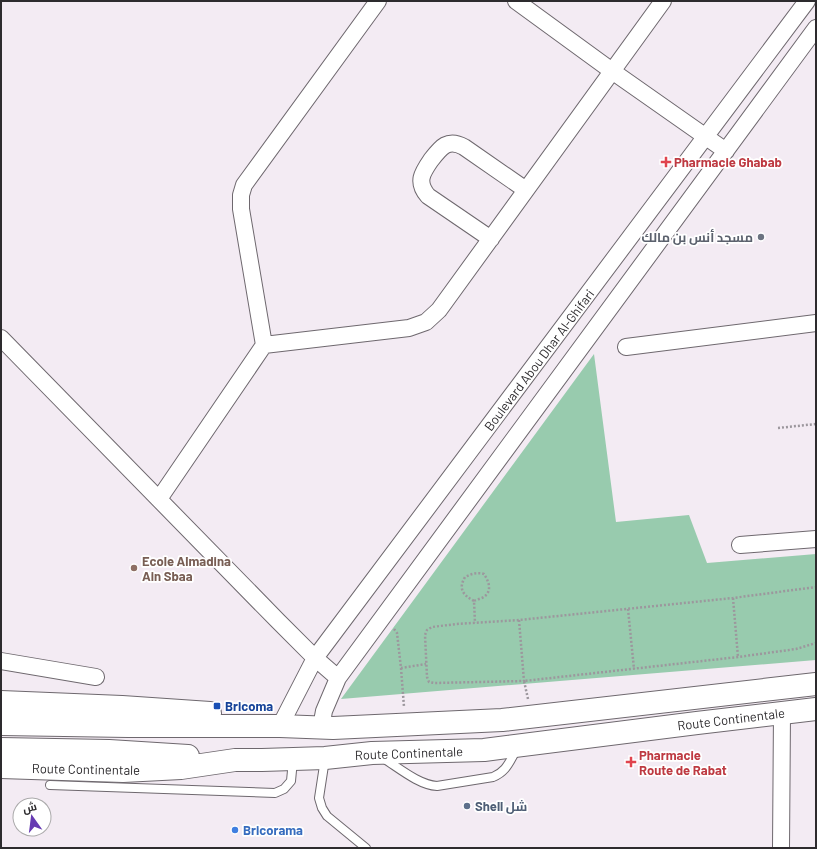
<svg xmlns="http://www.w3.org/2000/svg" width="817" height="849" viewBox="0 0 817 849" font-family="Barlow,Cairo,sans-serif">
  <rect width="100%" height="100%" fill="#f3ebf3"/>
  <path fill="#98cbae" d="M 594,354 L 616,522 L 689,515 L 707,563 L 816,554 L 816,660 L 341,699 Z"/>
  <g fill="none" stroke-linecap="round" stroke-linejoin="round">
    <g stroke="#6e686e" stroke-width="10">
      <path id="lane" d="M 383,758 C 399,768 419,785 437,786 L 493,777 C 507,771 509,762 517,749
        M 325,759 L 319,798 L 322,808 L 327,816 L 366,848
        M 50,785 L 275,793 L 284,789 L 291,781 L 293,760"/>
    </g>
    <g stroke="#6e686e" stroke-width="18">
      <path id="street" d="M 516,1 L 612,71 L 726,151
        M 491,239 L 428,196 C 416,182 422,173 431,160 C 441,147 448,138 464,147 L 526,190
        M 1,338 L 278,621 L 315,658 L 338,678
        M 264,345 L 409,328 L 426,322 L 439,310 L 663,1
        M 626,347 L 816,323
        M 159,499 L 264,345 L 241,209 L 241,195 L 244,185 L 378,1
        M 740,545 L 816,539
        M 1,661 L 96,677
        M 280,726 L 315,658 L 807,1
        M 321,727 L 324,711 L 338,678 L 816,28
        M 781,848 L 782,713"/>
    </g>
    <g stroke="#6e686e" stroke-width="24">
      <path id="primary" d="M 1,702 L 122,707 L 210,713
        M 1,724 L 128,726 L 280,726 L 333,728 L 502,720 L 816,684
        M 1,749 L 109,751 L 188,756
        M 1,767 L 123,771 L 181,768 L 235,760 L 262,760 L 325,758 L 372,753 L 484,750 L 697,723 L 816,709"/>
    </g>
    <path stroke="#9c979d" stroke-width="2.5" stroke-dasharray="2 2" stroke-linecap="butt" d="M 778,428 L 816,424
      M 733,598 L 738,657
      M 474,601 C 463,595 458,589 465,577 C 471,574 477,572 484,574 C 488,580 492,589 486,595 C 484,598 478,599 474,601 L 475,623
      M 628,609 L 634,669
      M 519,620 L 524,681 L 434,683 L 429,682 L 427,677 L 425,635 L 427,630 L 432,627 L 456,624 L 519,620 L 733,598 L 816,587
      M 394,629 L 397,633 L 401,668 L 426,664
      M 401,668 L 404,707
      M 528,699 L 524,681 L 738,657 L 796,649 L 816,643"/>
    <use href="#lane" stroke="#fff" stroke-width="8"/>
    <use href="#street" stroke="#fff" stroke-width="16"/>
    <use href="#primary" stroke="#fff" stroke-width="22"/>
  </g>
  <g fill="#e0444e" stroke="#fff" stroke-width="1.5">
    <path d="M664 156h4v4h4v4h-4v4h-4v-4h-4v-4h4z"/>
    <path d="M629 756h4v4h4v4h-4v4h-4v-4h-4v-4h4z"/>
  </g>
  <circle fill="#6b7280" stroke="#fff" stroke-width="1.5" cx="761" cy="237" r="4"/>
  <circle fill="#8d6e63" stroke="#fff" stroke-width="1.5" cx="134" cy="568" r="4"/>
  <rect fill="#1a4fb4" stroke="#fff" stroke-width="1.5" x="213" y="702" width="8" height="8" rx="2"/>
  <circle fill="#5c6f8a" stroke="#fff" stroke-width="1.5" cx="467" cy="806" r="4"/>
  <circle fill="#3f7fe0" stroke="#fff" stroke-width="1.5" cx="235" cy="830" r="4"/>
  <g text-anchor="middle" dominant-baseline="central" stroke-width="3.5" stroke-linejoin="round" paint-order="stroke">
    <g font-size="13" font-weight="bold" fill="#be3a42" stroke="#fff" text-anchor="start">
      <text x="674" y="162">Pharmacie Ghabab</text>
      <text x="639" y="755">Pharmacie<tspan x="639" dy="15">Route de Rabat</tspan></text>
    </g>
    <g font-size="13" font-weight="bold" fill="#5b616d" stroke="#fff" text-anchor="end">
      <text x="753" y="237">مسجد أنس بن مالك</text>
    </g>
    <g font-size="13" fill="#2d2b2e" stroke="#fff">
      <text transform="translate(539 360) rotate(-53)">Boulevard Abou Dhar Al-Ghifari</text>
      <text transform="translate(731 719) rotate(-7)">Route Continentale</text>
      <text transform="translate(409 753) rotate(-2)">Route Continentale</text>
      <text transform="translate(86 769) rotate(1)">Route Continentale</text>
    </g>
    <g font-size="13" font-weight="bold" fill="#785e54" stroke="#fff" text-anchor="start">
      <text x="142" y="561">Ecole Almadina<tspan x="142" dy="15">Ain Sbaa</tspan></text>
    </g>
    <g font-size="13" font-weight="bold" fill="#164399" stroke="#fff" text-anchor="start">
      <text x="225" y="706">Bricoma</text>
    </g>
    <g font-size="13" font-weight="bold" fill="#4e5e75" stroke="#fff" text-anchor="start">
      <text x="475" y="806">Shell شل</text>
    </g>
    <g font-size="13" font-weight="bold" fill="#366cbe" stroke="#fff" text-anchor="start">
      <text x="243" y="830">Bricorama</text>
    </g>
  </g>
  <rect width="817" height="849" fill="none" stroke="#2d2b2e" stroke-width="4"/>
  <g transform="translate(32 817) rotate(346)"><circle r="19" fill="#ffffff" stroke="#abaaab"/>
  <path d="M0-3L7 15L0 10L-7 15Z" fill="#663ab2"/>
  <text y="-6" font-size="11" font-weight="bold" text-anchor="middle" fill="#2d2b2e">ش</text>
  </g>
</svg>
